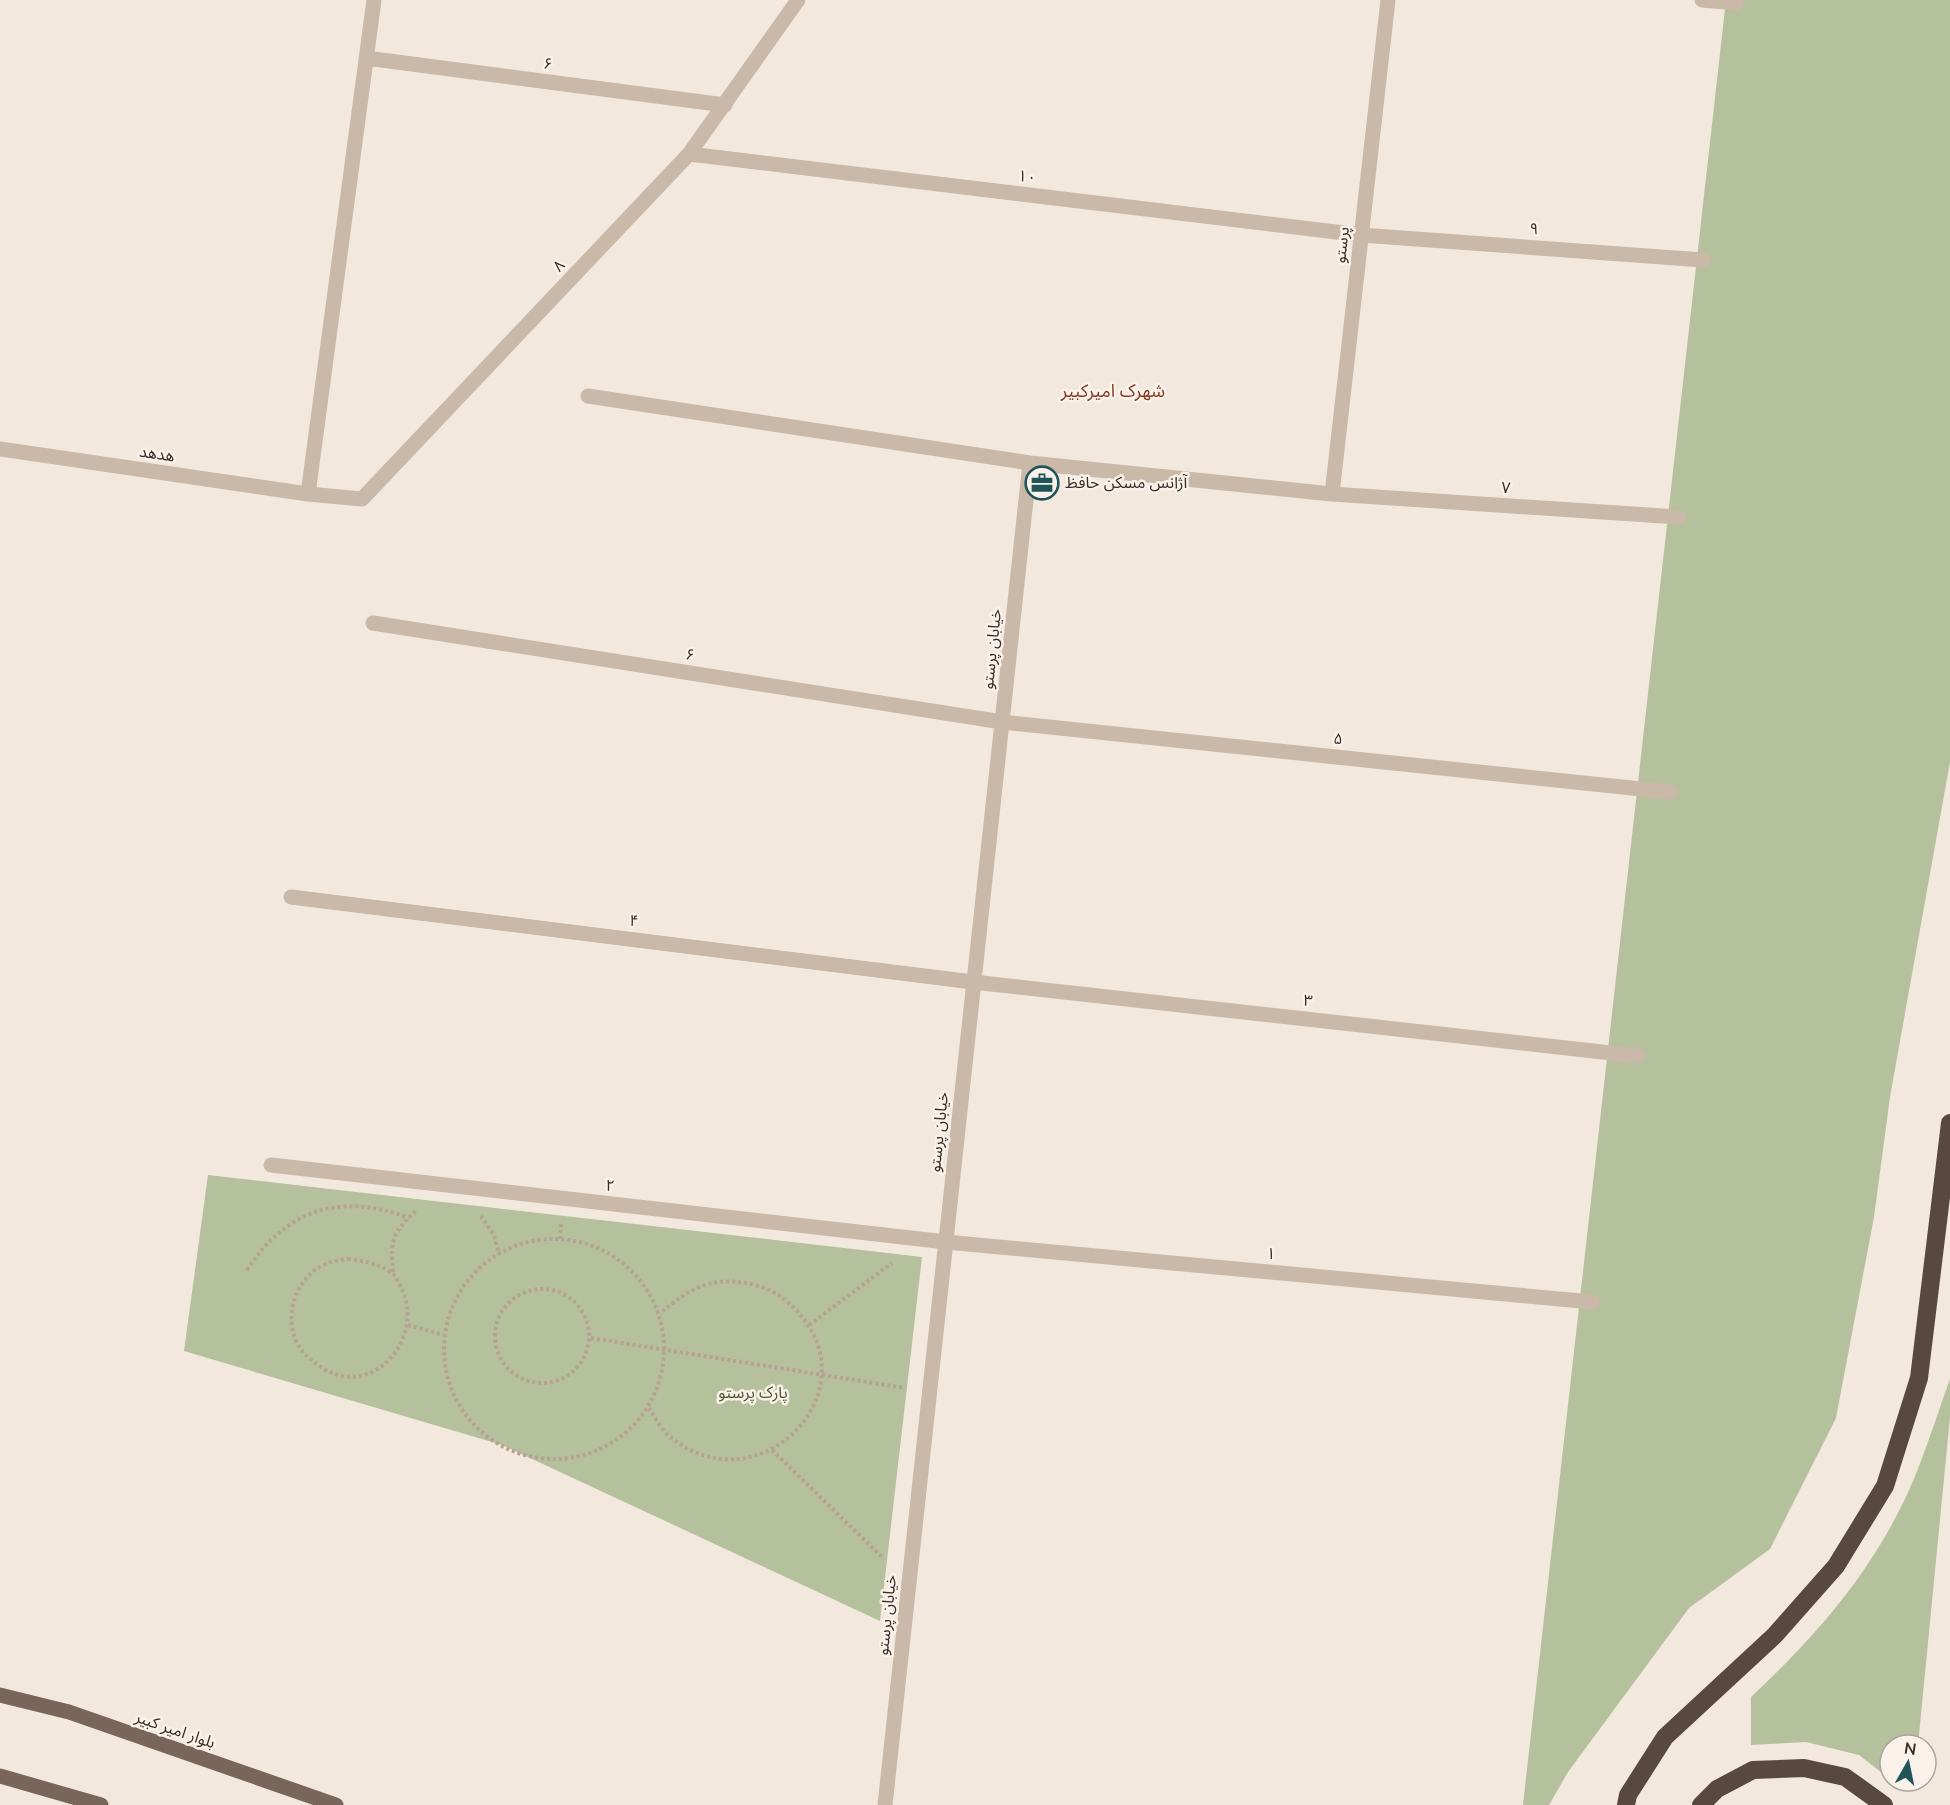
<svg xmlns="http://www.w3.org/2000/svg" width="1950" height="1805" viewBox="0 0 1950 1805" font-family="'Nunito Sans','Noto Sans Arabic',sans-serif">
  <rect width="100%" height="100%" fill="#f2e8dd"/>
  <path fill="#b5c19d" d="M 1726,0 L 1950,0 L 1950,762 L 1890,1097 L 1874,1217 L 1836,1418 L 1770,1549 L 1689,1608 L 1568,1772 L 1549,1805 L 1523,1805 Z
    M 208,1175 L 922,1257 L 880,1621 L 502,1445 L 184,1351 Z
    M 1950,1379 L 1950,1417 L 1918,1745 L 1890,1745 L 1890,1779 L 1859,1755 L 1806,1742 L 1751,1745 L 1751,1697 C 1812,1640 1866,1579 1903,1503 C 1922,1464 1935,1420 1950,1379 Z"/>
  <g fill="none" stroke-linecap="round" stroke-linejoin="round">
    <path stroke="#b6a293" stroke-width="4" stroke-dasharray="3 3" stroke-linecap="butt" d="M 481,1216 L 494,1235 L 499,1254
      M 560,1239 L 561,1224
      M444 1349a110 110 0 1 1 220 0a110 110 0 1 1-220 0Z
      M 348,1259 C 363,1261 378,1263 391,1272 C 396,1275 398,1282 401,1287 C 426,1336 375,1399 324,1369 C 313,1362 302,1354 296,1341 C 284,1312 297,1276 326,1264 C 332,1261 341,1260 348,1259 Z
      M 247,1270 C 287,1209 340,1192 409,1218
      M 393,1272 C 390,1238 393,1232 418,1209
      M495 1336a47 47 0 1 1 94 0a47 47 0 1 1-94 0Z
      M 408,1325 L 444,1335
      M 809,1325 L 892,1263
      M 591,1338 L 905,1388
      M 649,1408 C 654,1416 660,1427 667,1434 C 752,1510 869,1399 802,1317 C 790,1302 775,1290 755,1285 C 714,1275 690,1287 660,1314
      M 772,1450 L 884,1559"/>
    <path stroke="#cab8a9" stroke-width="15" d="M 1702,0 L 1736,3
      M 366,58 L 725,105
      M 689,154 L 1361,235 L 1703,260
      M 588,396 L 1030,463 L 1332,494 L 1678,517
      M 0,449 L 308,494 L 362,499 L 689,154 L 798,0
      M 308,494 L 374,0
      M 1332,494 L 1388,0
      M 373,623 L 1002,722 L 1670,792
      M 291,897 L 973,982 L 1638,1056
      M 271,1165 L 946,1242 L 1592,1302
      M 885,1805 L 1030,463"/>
    <path stroke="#79655a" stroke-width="15" d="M 0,1695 L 69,1712 L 336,1805
      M 0,1776 L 101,1805"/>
    <path stroke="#584840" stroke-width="18" d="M 1626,1805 L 1628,1795 L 1665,1737 L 1775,1635 L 1836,1566 L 1885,1486 L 1919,1378 L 1950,1123
      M 1701,1805 L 1717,1789 L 1753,1770 L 1804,1768 L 1845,1777 L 1884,1805"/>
  </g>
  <defs>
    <g id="office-ring" transform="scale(1.725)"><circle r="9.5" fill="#faf2ea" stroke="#1f5559" stroke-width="1.5"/><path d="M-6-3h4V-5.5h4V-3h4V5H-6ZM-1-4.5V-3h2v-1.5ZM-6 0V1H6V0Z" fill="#1f5559"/></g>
  </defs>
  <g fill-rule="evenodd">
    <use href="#office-ring" x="1042" y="483"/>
  </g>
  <g text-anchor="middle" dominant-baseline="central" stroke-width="5" stroke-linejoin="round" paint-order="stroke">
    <g font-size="16" fill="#382e29" stroke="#faf2ea">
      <text transform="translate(548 64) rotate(7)">۶</text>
      <text transform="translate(1027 177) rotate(7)">۱۰</text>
      <text transform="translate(1534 229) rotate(4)">۹</text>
      <text transform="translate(1342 245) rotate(-84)">پرستو</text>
      <text transform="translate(559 266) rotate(-47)">۸</text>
      <text transform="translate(157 454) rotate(8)">هدهد</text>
      <text transform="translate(1506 488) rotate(4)">۷</text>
      <text transform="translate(992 649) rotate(-84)">خیابان پرستو</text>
      <text transform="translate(690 655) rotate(9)">۶</text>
      <text transform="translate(1338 739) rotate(6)">۵</text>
      <text transform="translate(634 921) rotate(7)">۴</text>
      <text transform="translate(1308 1001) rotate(6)">۳</text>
      <text transform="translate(939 1132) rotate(-84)">خیابان پرستو</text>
      <text transform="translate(610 1186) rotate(6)">۲</text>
      <text transform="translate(1271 1254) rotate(5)">۱</text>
      <text transform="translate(887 1615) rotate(-84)">خیابان پرستو</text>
      <text transform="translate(175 1730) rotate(19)">بلوار امیر کبیر</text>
    </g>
    <g font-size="16" fill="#382e29" stroke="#faf2ea" text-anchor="start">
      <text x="1065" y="483">آژانس مسکن حافظ</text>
    </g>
    <g font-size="16" fill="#47562d" stroke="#faf2ea">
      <text x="753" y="1393">پارک پرستو</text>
    </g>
    <g font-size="18" fill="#863a22" stroke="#faf2ea">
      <text x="1113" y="391">شهرک امیرکبیر</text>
    </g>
  </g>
  <g transform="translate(1908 1763) rotate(9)"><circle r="28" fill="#faf2ea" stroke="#aca49d" stroke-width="1.5"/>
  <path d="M0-4.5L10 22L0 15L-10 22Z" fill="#1f5559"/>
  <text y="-9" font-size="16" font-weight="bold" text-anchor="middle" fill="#382e29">N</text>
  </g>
</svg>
